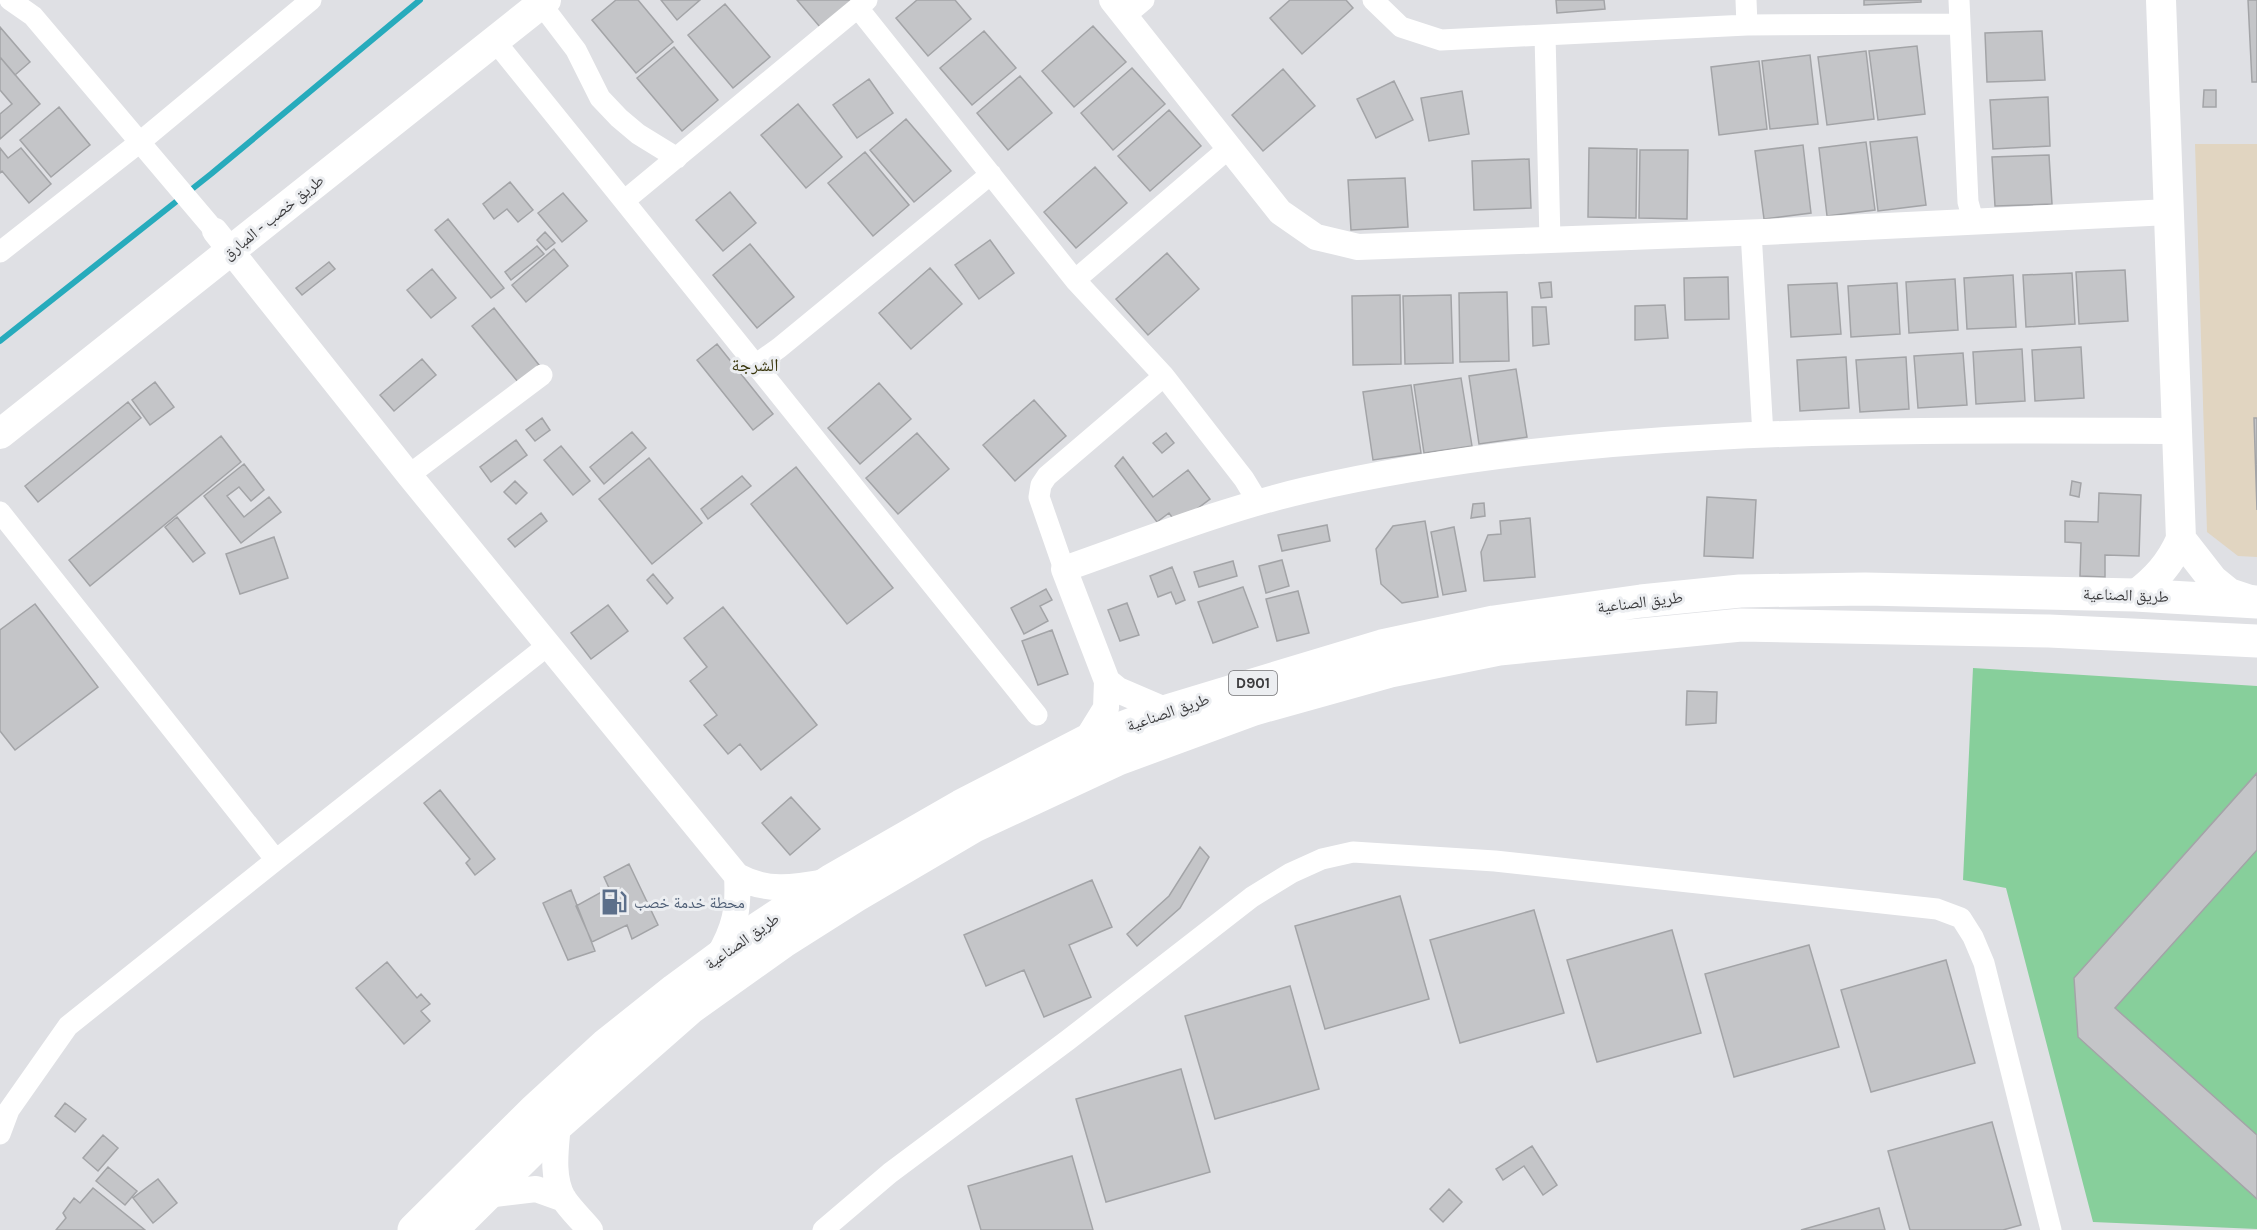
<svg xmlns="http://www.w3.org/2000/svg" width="2257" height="1230" viewBox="0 0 2257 1230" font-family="Karla,'Noto Naskh Arabic',sans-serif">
  <rect width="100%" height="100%" fill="#dfe0e4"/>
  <path fill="#e1d5c1" d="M 2195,144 L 2257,144 L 2257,557 L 2238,556 L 2207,532 Z"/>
  <path fill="#87cf9b" d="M 1973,668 L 2257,686 L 2257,1229 L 2093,1222 L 2006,888 L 1963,880 Z"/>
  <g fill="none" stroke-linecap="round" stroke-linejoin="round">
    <path stroke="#27abbc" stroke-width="6" d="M 0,341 L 211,174 L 420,0"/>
  </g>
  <path fill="#c4c5c8" stroke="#a3a4a7" stroke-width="1.5" d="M 616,0 L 638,0 L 673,42 L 636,73 L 592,20 Z
    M 661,0 L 700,0 L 677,20 Z
    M 797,0 L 852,0 L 820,27 Z
    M 917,0 L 955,0 L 971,19 L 928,56 L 896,18 Z
    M 1290,0 L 1346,0 L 1353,8 L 1302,54 L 1270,18 Z
    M 1556,0 L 1604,0 L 1605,9 L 1557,13 Z
    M 1864,0 L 1921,0 L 1921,2 L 1864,5 Z
    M 2248,0 L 2257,0 L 2257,82 L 2252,82 Z
    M 725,4 L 770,57 L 733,88 L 688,35 Z
    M 1093,26 L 1126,62 L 1074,107 L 1042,71 Z
    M 0,27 L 30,62 L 15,75 L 0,57 Z
    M 984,31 L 1016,68 L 972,105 L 940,68 Z
    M 2042,31 L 2045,80 L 1987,82 L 1985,33 Z
    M 1917,46 L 1925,114 L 1878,120 L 1869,51 Z
    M 674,47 L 718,100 L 682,131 L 637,78 Z
    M 1866,51 L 1874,119 L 1827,125 L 1818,57 Z
    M 1810,55 L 1818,124 L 1770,129 L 1762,61 Z
    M 0,57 L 40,104 L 0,139 L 0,114 L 12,104 L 0,90 Z
    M 1759,61 L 1767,129 L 1719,135 L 1711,67 Z
    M 1132,68 L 1165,104 L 1113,150 L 1081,113 Z
    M 1283,69 L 1315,106 L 1263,151 L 1232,115 Z
    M 1020,76 L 1052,113 L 1008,150 L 977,113 Z
    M 869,79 L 893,113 L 857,138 L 833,105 Z
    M 1394,81 L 1413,120 L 1376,138 L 1357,99 Z
    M 2204,90 L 2216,90 L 2216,107 L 2203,107 Z
    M 1462,91 L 1469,134 L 1429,141 L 1421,98 Z
    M 2048,97 L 2050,146 L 1993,149 L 1990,100 Z
    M 798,104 L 842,157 L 806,188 L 761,135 Z
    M 59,107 L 90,145 L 51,177 L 20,140 Z
    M 1169,110 L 1201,146 L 1150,191 L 1118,156 Z
    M 906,119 L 951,171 L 914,202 L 870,150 Z
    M 1917,137 L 1926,205 L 1878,211 L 1870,142 Z
    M 1866,142 L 1875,210 L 1827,216 L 1819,148 Z
    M 1803,145 L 1811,213 L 1764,219 L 1755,151 Z
    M 0,148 L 8,158 L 21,148 L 51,184 L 29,203 L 2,171 L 0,173 Z
    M 1589,148 L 1637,149 L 1636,218 L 1588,217 Z
    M 1640,150 L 1688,150 L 1687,219 L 1639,218 Z
    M 865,152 L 909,205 L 873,236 L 828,183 Z
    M 2049,155 L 2052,204 L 1995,206 L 1992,157 Z
    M 1529,159 L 1531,208 L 1474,210 L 1472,161 Z
    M 1095,167 L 1127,203 L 1076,248 L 1044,212 Z
    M 1405,178 L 1408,227 L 1351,230 L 1348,180 Z
    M 510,182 L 533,210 L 518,222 L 507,209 L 494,219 L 483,204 Z
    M 730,192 L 756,223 L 723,251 L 696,220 Z
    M 563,193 L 587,221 L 562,242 L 538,213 Z
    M 448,219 L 504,288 L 491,298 L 435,230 Z
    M 545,232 L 555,243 L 546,250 L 537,240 Z
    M 990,240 L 1014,273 L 979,299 L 955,265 Z
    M 750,244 L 794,297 L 757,328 L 713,275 Z
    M 537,246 L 544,254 L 511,280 L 505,272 Z
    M 554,249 L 568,266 L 526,302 L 512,285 Z
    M 1167,253 L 1199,289 L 1148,335 L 1116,299 Z
    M 329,262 L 335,269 L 302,295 L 296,288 Z
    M 930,268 L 962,304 L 911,349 L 879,313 Z
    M 432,269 L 456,298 L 431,318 L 407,290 Z
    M 2125,270 L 2128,321 L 2079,324 L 2076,272 Z
    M 2072,273 L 2075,324 L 2026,327 L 2023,275 Z
    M 2013,275 L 2016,327 L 1967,329 L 1964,278 Z
    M 1728,277 L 1729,319 L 1685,320 L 1684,278 Z
    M 1955,279 L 1958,330 L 1909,333 L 1906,282 Z
    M 1551,282 L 1552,297 L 1541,298 L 1539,283 Z
    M 1837,283 L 1841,334 L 1791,337 L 1788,285 Z
    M 1897,283 L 1900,334 L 1851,337 L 1848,286 Z
    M 1507,292 L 1509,361 L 1460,362 L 1459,293 Z
    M 1400,295 L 1401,364 L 1353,365 L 1352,296 Z
    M 1451,295 L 1453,363 L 1405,364 L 1403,296 Z
    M 1665,305 L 1668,338 L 1635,340 L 1635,306 Z
    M 1532,307 L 1546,307 L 1549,344 L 1533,346 Z
    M 494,308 L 539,365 L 518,382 L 472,326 Z
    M 717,344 L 773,414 L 753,430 L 697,360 Z
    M 2081,347 L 2084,398 L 2035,401 L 2032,350 Z
    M 2022,349 L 2025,401 L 1976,404 L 1973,352 Z
    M 1963,353 L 1967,405 L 1918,408 L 1914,356 Z
    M 1846,357 L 1849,408 L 1800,411 L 1797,360 Z
    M 1906,357 L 1909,409 L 1860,412 L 1856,360 Z
    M 422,359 L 436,375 L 394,411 L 380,395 Z
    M 1516,369 L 1527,437 L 1479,444 L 1469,376 Z
    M 1461,378 L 1472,446 L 1424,453 L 1414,385 Z
    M 155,382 L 174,407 L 150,425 L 132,400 Z
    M 879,383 L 911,419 L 860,464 L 828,428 Z
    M 1411,385 L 1421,453 L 1373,460 L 1363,392 Z
    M 1034,400 L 1066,436 L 1015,481 L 983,445 Z
    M 128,402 L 141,418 L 38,502 L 25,486 Z
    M 542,418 L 550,430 L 535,441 L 526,430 Z
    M 2254,418 L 2257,418 L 2257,510 Z
    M 632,432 L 646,448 L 604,484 L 590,467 Z
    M 917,433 L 949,469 L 898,514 L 866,478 Z
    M 1166,433 L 1174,443 L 1162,453 L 1153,443 Z
    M 221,436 L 241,462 L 90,586 L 69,560 Z
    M 516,440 L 527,455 L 491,482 L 480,467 Z
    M 561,446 L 590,481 L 573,495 L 544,460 Z
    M 1123,457 L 1153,497 L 1188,470 L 1210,499 L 1177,524 L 1169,513 L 1157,522 L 1115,466 Z
    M 649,458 L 702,523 L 652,564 L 599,499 Z
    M 244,464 L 264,490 L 251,501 L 239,487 L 227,496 L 244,517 L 269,497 L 281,512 L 241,543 L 204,496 Z
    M 796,467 L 893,588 L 847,624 L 751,504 Z
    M 742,476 L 751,486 L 708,519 L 701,509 Z
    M 515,481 L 527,493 L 516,504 L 504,492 Z
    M 2072,481 L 2081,483 L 2079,497 L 2070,495 Z
    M 2099,493 L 2141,495 L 2139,556 L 2105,555 L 2105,577 L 2080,576 L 2081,543 L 2065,542 L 2065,521 L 2098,522 Z
    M 1707,497 L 1756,500 L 1753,558 L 1704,556 Z
    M 1484,503 L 1485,516 L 1471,518 L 1473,504 Z
    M 541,513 L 547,521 L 515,547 L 508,539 Z
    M 177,517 L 205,553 L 193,562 L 165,527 Z
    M 1530,518 L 1535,577 L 1484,581 L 1481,552 L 1488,535 L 1501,534 L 1500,521 Z
    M 1425,521 L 1438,597 L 1402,603 L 1381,584 L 1376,549 L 1393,526 Z
    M 1327,525 L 1330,541 L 1282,551 L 1278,535 Z
    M 1454,527 L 1466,591 L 1443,595 L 1431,532 Z
    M 274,537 L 288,578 L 240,594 L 226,554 Z
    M 1282,560 L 1289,586 L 1266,593 L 1259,566 Z
    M 1233,561 L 1237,576 L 1199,587 L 1194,572 Z
    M 1172,567 L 1185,600 L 1176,604 L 1171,592 L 1158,597 L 1150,576 Z
    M 653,574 L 673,598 L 667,604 L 647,580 Z
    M 1243,587 L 1258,627 L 1213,643 L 1198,602 Z
    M 1046,589 L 1052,600 L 1040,606 L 1048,621 L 1024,634 L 1011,608 Z
    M 1298,591 L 1309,633 L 1277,641 L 1266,599 Z
    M 1127,603 L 1139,635 L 1120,641 L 1108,610 Z
    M 35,604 L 98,687 L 15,750 L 0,731 L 0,630 Z
    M 608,605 L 628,631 L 591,659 L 571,633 Z
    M 723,607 L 817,725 L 761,770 L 740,744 L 728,754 L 704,725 L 717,715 L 690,681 L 707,667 L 684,638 Z
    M 1052,630 L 1068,674 L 1038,685 L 1022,641 Z
    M 1687,691 L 1717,692 L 1716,723 L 1686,725 Z
    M 2257,773 L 2257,850 L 2115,1008 L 2257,1135 L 2257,1199 L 2078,1037 L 2074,978 Z
    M 440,790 L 495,859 L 475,875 L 466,863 L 470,859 L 424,803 Z
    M 791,797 L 820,829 L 790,855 L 762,823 Z
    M 1200,847 L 1209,857 L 1180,908 L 1137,946 L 1127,934 L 1169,896 Z
    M 629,864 L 658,925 L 632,939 L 627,925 L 592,942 L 576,906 L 609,888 L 604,877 Z
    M 1092,880 L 1112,927 L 1069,945 L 1091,997 L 1044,1017 L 1024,970 L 986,986 L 964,935 Z
    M 571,890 L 595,951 L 568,960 L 543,903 Z
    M 1400,896 L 1429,999 L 1325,1029 L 1295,926 Z
    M 1534,910 L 1564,1013 L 1460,1043 L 1430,940 Z
    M 1672,930 L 1701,1033 L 1597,1062 L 1567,960 Z
    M 1809,945 L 1839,1047 L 1734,1077 L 1705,974 Z
    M 1946,960 L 1975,1063 L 1871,1092 L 1841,990 Z
    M 387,962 L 417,998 L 421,994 L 430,1004 L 421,1011 L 430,1021 L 404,1044 L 356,988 Z
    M 1290,986 L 1319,1089 L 1215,1119 L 1185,1016 Z
    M 1181,1069 L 1210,1172 L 1106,1202 L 1076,1099 Z
    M 65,1103 L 86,1119 L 75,1132 L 55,1116 Z
    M 1992,1122 L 2021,1225 L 2003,1230 L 1910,1230 L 1888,1151 Z
    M 103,1135 L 118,1148 L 98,1171 L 83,1158 Z
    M 1532,1146 L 1557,1185 L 1543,1195 L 1524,1166 L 1503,1180 L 1496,1169 Z
    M 1072,1156 L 1093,1230 L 981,1230 L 968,1186 Z
    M 108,1167 L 137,1191 L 125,1205 L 96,1181 Z
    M 158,1179 L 177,1203 L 153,1223 L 133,1198 Z
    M 93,1188 L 145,1230 L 56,1230 L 66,1218 L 63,1213 L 74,1198 L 80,1203 Z
    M 1449,1189 L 1462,1202 L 1443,1222 L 1430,1209 Z
    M 1879,1208 L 1885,1230 L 1801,1230 Z"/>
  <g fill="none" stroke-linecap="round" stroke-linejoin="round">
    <path stroke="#fff" stroke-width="21" d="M 10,0 L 33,16 L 215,231
      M 867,0 L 624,201 L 1037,715
      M 1373,0 L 1401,27 L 1441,40 L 1747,25 L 1960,24
      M 1746,0 L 1747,25
      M 1959,0 L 1968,202 L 1973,220
      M 541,4 L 576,50 L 600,98 L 619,118 L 638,134 L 677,158
      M 858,8 L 1075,280 L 1164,376 L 1047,476 L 1041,485 L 1039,497 L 1064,569
      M 1125,16 L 1144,0
      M 1545,35 L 1550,240
      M 494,40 L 624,201
      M 1751,232 L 1763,435
      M 0,252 L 140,142 L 311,0
      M 1075,280 L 1229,148
      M 755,365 L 779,348 L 991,174
      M 1164,376 L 1244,479 L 1258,502
      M 409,475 L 542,375
      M 0,512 L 276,860 L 68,1026 L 9,1110 L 0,1134
      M 276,860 L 547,646
      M 823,1230 L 890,1173 L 1068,1040 L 1252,897 L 1291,873 L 1322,859 L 1353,852 L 1495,861 L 1937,909 L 1961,918 L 1973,937 L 1984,963 L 2051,1230"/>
    <path stroke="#fff" stroke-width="26" d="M 1112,0 L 1280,212 L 1316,237 L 1358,247 L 1764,232 L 2169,212
      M 215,231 L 409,475 L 737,876 C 766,892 793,888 825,882
      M 1107,681 L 1118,690 L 1167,711
      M 1085,742 L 1106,708 L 1107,681 L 1064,569 C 1144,541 1224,509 1306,490 C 1588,425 1888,430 2176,431
      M 718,957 C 735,928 739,909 737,876
      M 558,1124 C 556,1148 551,1176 563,1198 C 570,1209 582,1220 590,1230
      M 486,1195 L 536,1189 L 564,1199"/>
    <path stroke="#fff" stroke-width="30" d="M 0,434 L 546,0
      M 2181,539 L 2213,580 L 2229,593 L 2253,601
      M 2135,595 C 2156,579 2170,564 2181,539 L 2161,0"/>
    <path stroke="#fff" stroke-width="33" d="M 414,1230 L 534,1111 L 606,1045 L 675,990 L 759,928 L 832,880 L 961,806 L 1085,742 L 1167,711 L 1382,646 L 1494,622 L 1641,601 L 1740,591 L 1865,589 L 2135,595 L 2257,602
      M 451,1230 L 558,1124 L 690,1008 L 784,941 L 855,896 L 974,826 L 1118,759 L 1254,709 L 1390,671 L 1499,649 L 1741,625 L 2049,631 L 2257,641"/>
  </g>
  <defs>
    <g id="fuel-bare" transform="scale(2.07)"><path d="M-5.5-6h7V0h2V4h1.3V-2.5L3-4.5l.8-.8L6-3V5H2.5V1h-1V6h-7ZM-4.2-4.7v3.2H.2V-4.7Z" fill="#5c6f8a" stroke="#eceef1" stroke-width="2.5" paint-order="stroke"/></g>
  </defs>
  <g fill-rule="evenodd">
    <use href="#fuel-bare" x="614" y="902"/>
  </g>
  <g text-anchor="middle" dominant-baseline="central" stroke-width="6" stroke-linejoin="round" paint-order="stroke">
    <rect fill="#eceef1" stroke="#717174" stroke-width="1.5" x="1229" y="671" width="48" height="24" rx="4.5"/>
    <g font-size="15" font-weight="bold" fill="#3c3c3e">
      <text x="1253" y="683">D901</text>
    </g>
    <g font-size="16" fill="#3c3c3e" stroke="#eceef1">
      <text transform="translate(273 217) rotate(-39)">طريق خصب - المبارق</text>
      <text transform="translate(2126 595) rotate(2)">طريق الصناعية</text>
      <text transform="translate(1640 602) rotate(-7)">طريق الصناعية</text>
      <text transform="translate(1168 712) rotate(-19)">طريق الصناعية</text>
      <text transform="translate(742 941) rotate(-35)">طريق الصناعية</text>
    </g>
    <g font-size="16" fill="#4e5e75" stroke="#eceef1" text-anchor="start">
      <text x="634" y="902">محطة خدمة خصب</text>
    </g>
    <g font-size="18" fill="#38350b" stroke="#eceef1">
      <text x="755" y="365">الشرجة</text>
    </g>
  </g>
</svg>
